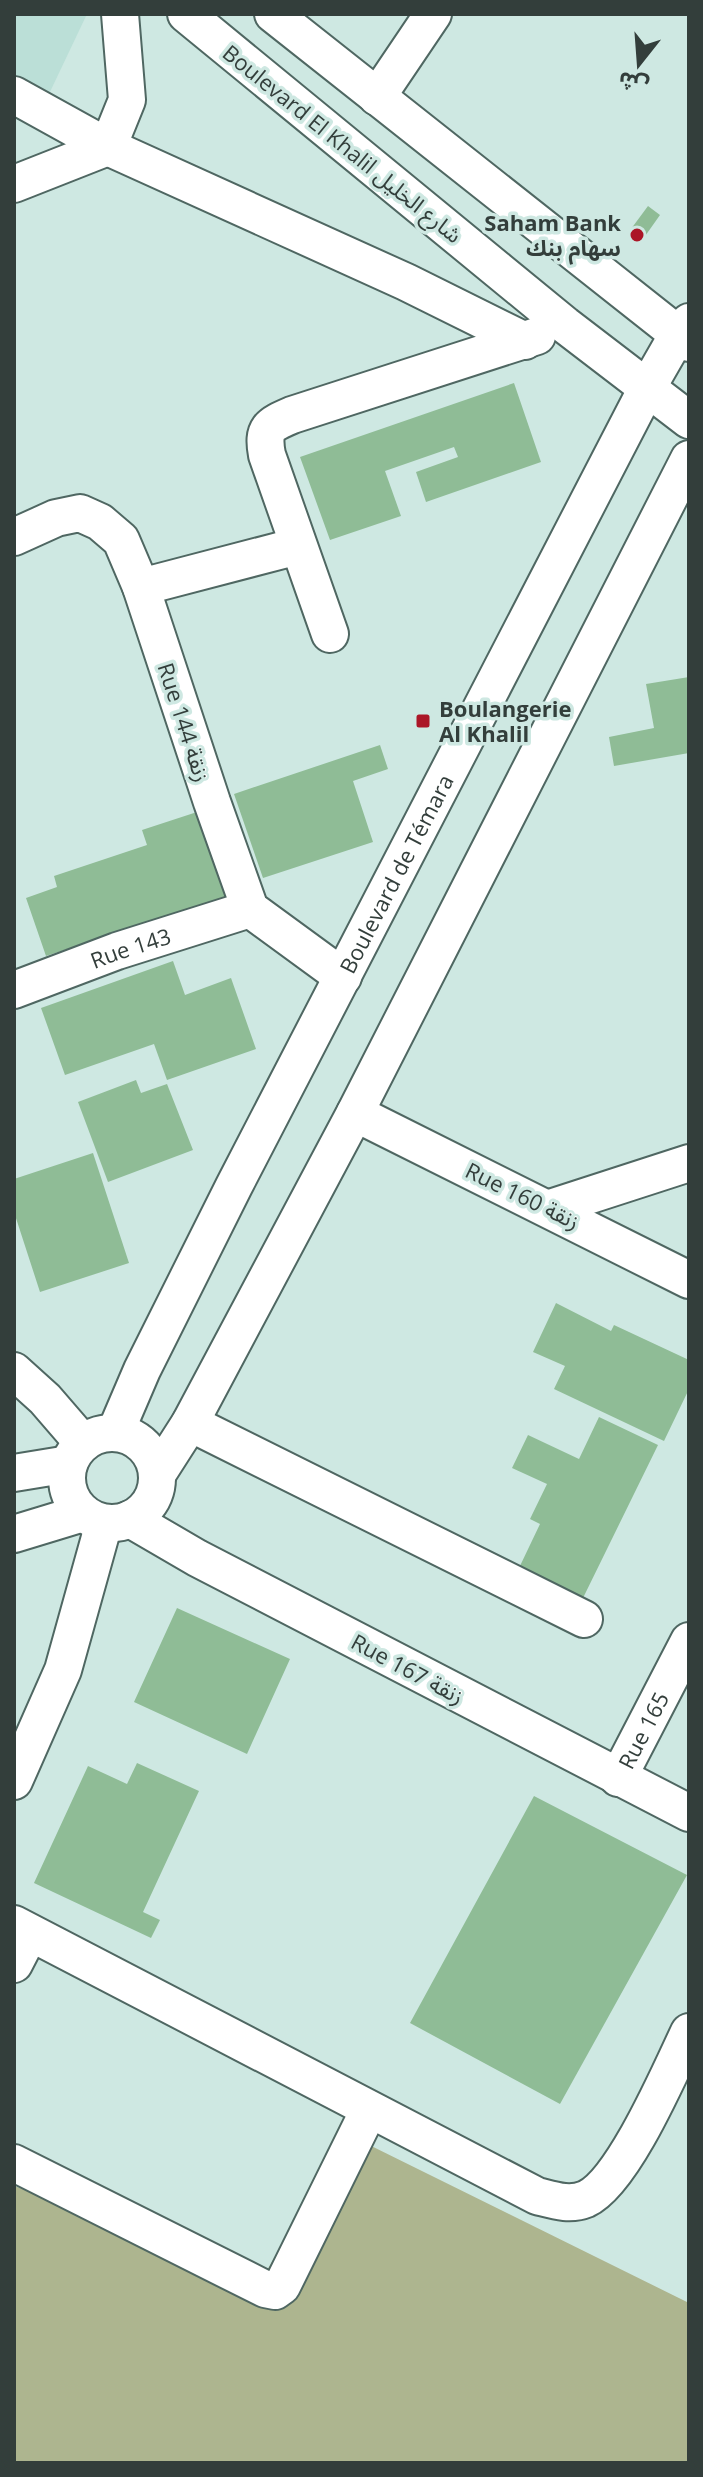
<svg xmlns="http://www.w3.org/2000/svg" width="703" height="2477" viewBox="0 0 703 2477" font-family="'Open Sans','Noto Sans Arabic',sans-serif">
  <rect width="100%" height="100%" fill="#cee8e2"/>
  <path fill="#bbdfd7" d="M 14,14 L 87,14 L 49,94 L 14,76 Z"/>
  <path fill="#adb58f" d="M 347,2134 L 689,2303 L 689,2463 L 14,2463 L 14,2186 L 266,2272 Z"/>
  <path fill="#8fbc96" d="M 648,206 L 660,215 L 643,239 L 631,229 Z
    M 514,383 L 541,462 L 426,502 L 416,472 L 458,457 L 454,447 L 385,471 L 401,516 L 330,540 L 300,457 Z
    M 689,677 L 689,753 L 614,766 L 609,737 L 654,728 L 646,684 Z
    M 380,745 L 388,769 L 353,781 L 373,842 L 263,878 L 234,794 Z
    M 197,812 L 226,897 L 46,956 L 26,898 L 57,887 L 54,876 L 147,845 L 142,830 Z
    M 173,961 L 185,995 L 231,978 L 256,1049 L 167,1080 L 154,1044 L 65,1075 L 41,1008 Z
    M 136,1080 L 141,1093 L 167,1084 L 193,1150 L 108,1182 L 78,1102 Z
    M 93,1153 L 129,1263 L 40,1292 L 14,1212 L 14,1179 Z
    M 556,1303 L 611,1331 L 614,1325 L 689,1360 L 689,1389 L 664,1441 L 554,1389 L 565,1366 L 533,1352 Z
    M 599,1417 L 658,1445 L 583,1598 L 519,1568 L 540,1524 L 530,1519 L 547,1484 L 512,1468 L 528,1435 L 579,1459 Z
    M 177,1608 L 290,1659 L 247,1754 L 134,1702 Z
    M 137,1763 L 199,1791 L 143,1912 L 160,1920 L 151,1938 L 34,1883 L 88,1766 L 127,1784 Z
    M 534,1796 L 687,1875 L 560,2104 L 410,2023 Z"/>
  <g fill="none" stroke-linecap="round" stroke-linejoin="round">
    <g stroke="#4f6762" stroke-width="40">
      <g id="minor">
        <path d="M 186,14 L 565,325 L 689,420"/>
        <path d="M 273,14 L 689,343"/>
        <path d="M 14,95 L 108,147 L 406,282 L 525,341"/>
        <path d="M 377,97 L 433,14"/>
        <path d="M 14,184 L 108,147 L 127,100 L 120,14"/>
        <path d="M 14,537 L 56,518 L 80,513 L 100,522 L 121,540 L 141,587 L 212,802 L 250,909 L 343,977"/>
        <path d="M 141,587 L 298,546"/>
        <path d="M 330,634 L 267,455 C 262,428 269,425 292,415 L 537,336"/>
        <path id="s1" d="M 14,990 L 117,951 L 250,909"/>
        <path d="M 355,1113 L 689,1280"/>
        <path d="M 550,1208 L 689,1163"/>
        <path d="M 14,1371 L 45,1399 L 83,1443"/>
        <path d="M 190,1423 L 584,1619"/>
        <circle cx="112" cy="1478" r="45"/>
        <path id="s2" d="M 115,1433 L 142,1370 L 234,1186 L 646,390 L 677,336 L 689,322"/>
        <path d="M 14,1473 L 69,1464"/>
        <path d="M 158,1473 L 190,1423 L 355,1113 L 689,459"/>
        <path d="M 130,1519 L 197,1558 L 689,1813"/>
        <path d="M 14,1534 L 83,1513"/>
        <path id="s3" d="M 618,1778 L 689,1641"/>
        <path d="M 14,1781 L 63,1670 L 104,1523"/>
        <path d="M 14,1924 L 537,2196 C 553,2200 569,2206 586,2199 C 623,2182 670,2072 689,2032"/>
        <path d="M 14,1964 L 30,1933"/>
        <path d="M 14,2163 L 265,2289 L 275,2291 L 282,2286 L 369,2110"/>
      </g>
    </g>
    <use href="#minor" stroke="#fff" stroke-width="36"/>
  </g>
  <g fill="#ab1627" stroke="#cee8e2" stroke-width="3">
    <circle cx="637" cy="235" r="8"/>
    <rect x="415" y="713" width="16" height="16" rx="4"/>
  </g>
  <g text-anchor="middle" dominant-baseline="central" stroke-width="7" stroke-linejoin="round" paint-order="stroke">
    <g font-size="22" fill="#333e3b" stroke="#cee8e2">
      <text transform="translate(343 143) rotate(39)">Boulevard El Khalil شارع الخليل</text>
      <text transform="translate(185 722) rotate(72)">Rue 144 زنقة</text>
      <text stroke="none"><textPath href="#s2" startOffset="626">Boulevard de Témara</textPath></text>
      <text stroke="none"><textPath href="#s1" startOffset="124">Rue 143</textPath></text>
      <text transform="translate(523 1195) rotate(26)">Rue 160 زنقة</text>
      <text transform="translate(408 1668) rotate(28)">Rue 167 زنقة</text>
      <text stroke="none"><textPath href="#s3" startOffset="54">Rue 165</textPath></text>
    </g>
    <g font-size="22" font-weight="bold" fill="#333e3b" stroke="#cee8e2" text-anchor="end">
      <text x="621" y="222">Saham Bank<tspan x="621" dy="25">سهام بنك</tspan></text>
      <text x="439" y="708" text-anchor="start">Boulangerie<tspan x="439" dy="25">Al Khalil</tspan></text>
    </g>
  </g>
  <rect width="703" height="2477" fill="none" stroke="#333e3b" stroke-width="32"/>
  <g transform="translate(639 64) rotate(197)" stroke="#cee8e2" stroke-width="6" paint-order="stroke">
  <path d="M0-6L14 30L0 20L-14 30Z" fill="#333e3b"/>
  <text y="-12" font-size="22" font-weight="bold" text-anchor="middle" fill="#333e3b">ش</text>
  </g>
</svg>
